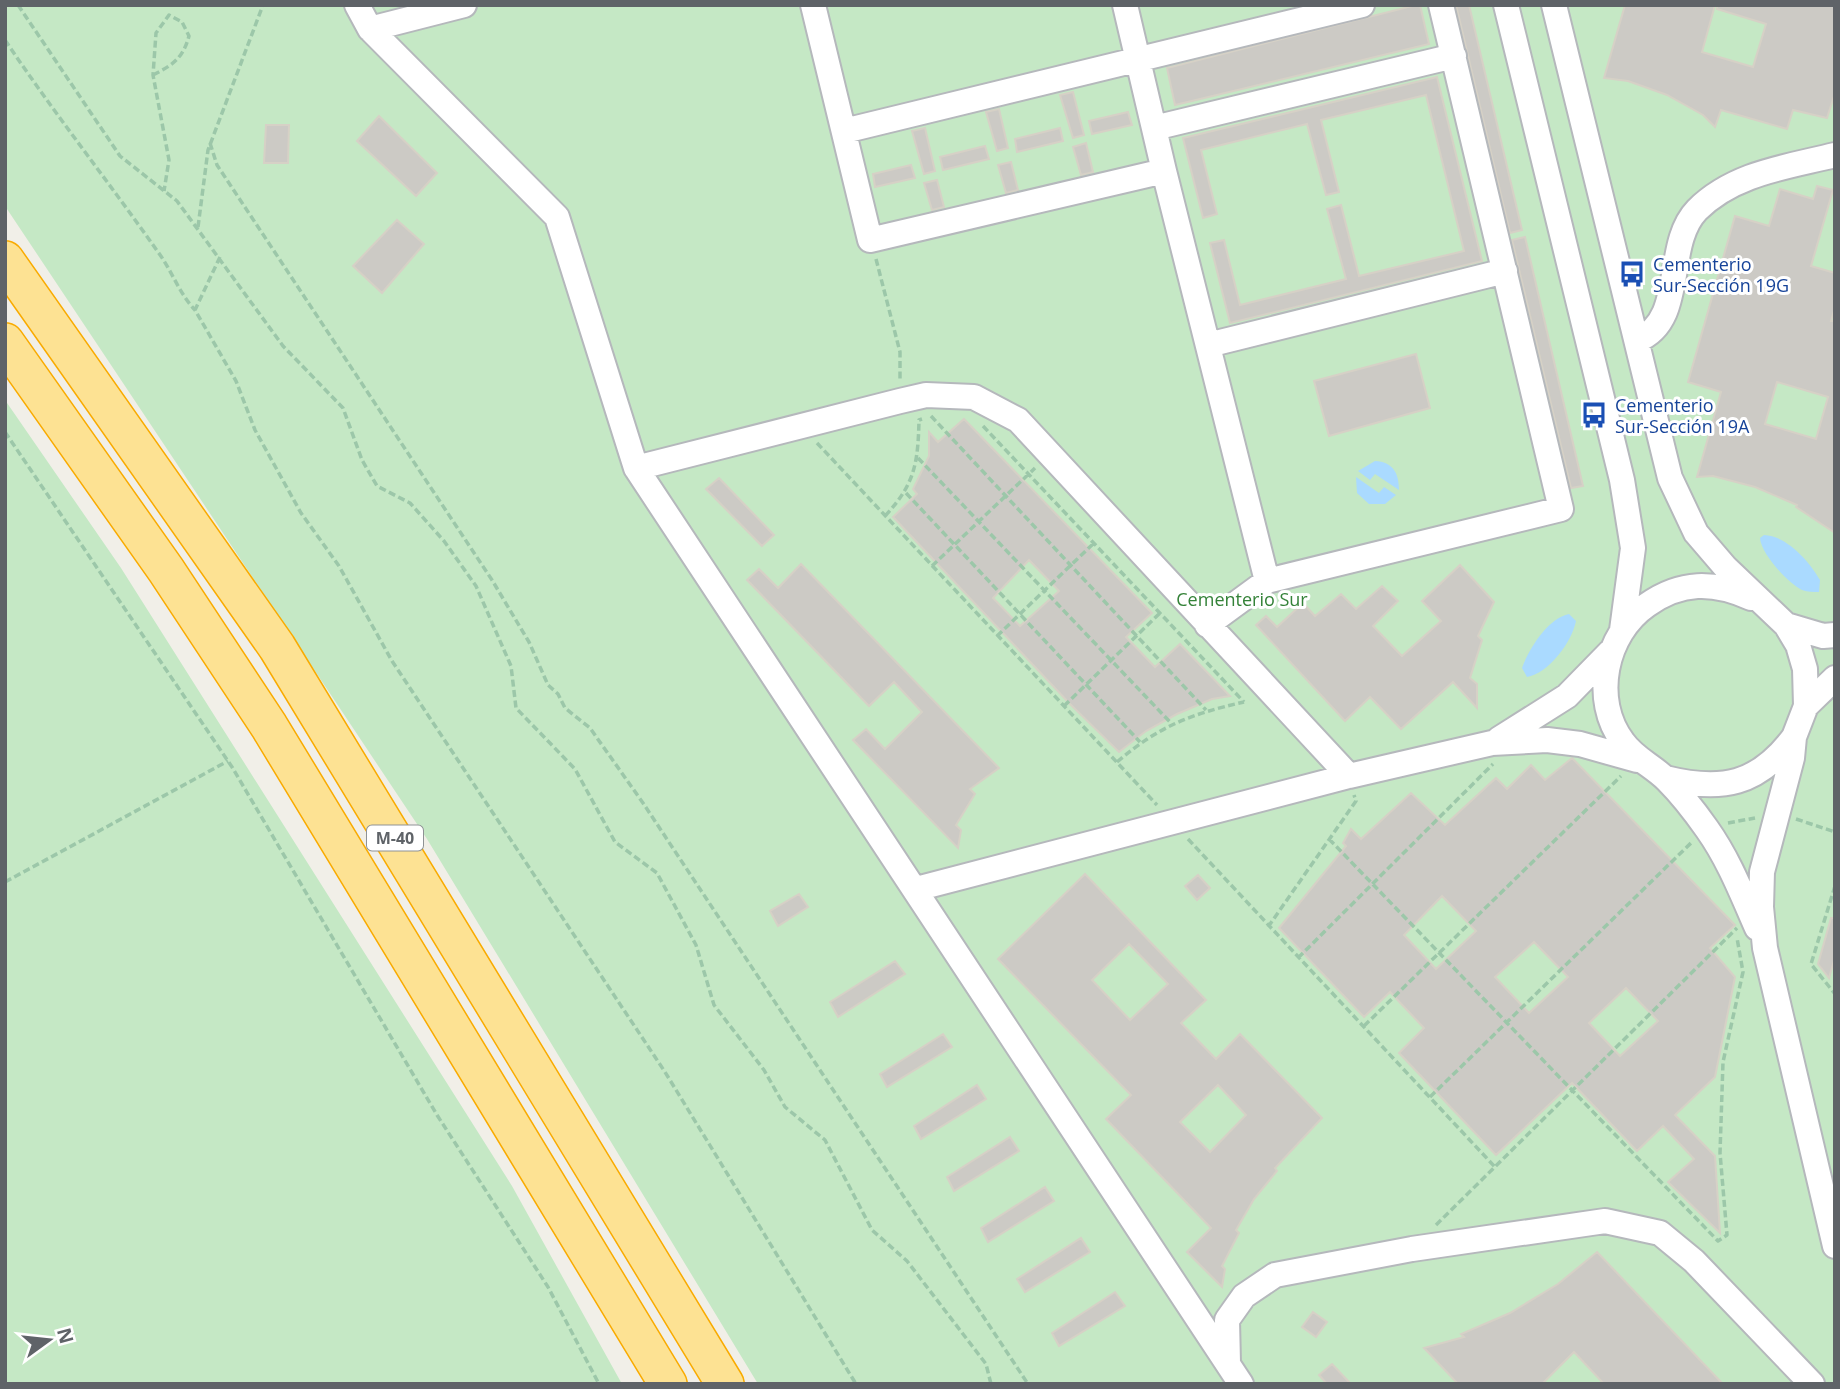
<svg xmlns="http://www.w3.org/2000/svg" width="1840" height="1389" viewBox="0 0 1840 1389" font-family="'Open Sans',sans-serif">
  <rect width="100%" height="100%" fill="#f1efe8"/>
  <path fill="#c5e8c5" d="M 5,5 L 1835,5 L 1835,1384 L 758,1384 L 427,839 L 5,206 Z
    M 5,400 L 121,568 L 512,1186 L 622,1384 L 5,1384 Z"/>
  <path fill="#aadaff" d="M 1375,461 C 1393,462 1399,473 1399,490 L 1375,474 L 1370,480 L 1358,471 Z
    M 1356,477 L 1379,493 L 1384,487 L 1396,495 L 1385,504 L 1369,504 L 1357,493 Z
    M 1764,535 C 1787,536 1809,561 1820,580 L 1819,592 C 1813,592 1808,592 1802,590 C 1788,583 1761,554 1760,538 Z
    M 1569,614 L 1576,621 C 1572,642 1548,674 1527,677 L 1522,668 C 1529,649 1548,618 1569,614 Z"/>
  <path fill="#cccac5" stroke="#d6d1c6" stroke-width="2" fill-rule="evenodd" d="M 1416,5 L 1420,5 L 1429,44 L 1175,105 L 1167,68 Z
    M 1456,5 L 1469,5 L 1522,230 L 1510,233 Z
    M 1625,5 L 1715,5 L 1702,52 L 1753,67 L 1766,24 L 1717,9 L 1717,5 L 1835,5 L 1835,93 L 1827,118 L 1793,110 L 1787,129 L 1721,110 L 1715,127 L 1703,115 L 1667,95 L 1628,81 L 1604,78 Z
    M 1437,77 L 1482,261 L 1230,323 L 1210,243 L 1224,240 L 1240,305 L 1346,279 L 1327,209 L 1341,205 L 1359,276 L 1464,251 L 1426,95 L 1321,120 L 1339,192 L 1326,195 L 1307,124 L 1201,150 L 1217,214 L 1203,218 L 1183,138 Z
    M 1073,92 L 1084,135 L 1073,138 L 1060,95 Z
    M 999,109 L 1008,148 L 997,151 L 986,112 Z
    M 1128,112 L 1132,125 L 1092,134 L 1089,121 Z
    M 379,116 L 437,173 L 416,196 L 357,141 Z
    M 266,125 L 289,125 L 288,163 L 264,163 Z
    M 925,128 L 935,171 L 924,174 L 912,131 Z
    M 1060,128 L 1063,141 L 1017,152 L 1015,139 Z
    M 1086,143 L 1093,172 L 1081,175 L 1073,147 Z
    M 985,146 L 989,159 L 943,170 L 940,157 Z
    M 1011,162 L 1018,190 L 1006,193 L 998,165 Z
    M 911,165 L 915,178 L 875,187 L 873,174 Z
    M 937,180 L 944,207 L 932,210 L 924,183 Z
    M 1817,186 L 1833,190 L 1811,266 L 1835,273 L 1835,307 L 1831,321 L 1835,321 L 1835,533 L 1796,507 L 1797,505 L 1755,487 L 1713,476 L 1697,477 L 1721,392 L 1688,382 L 1735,216 L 1769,226 L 1780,189 L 1813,199 ZM 1777,382 L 1828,397 L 1816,439 L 1765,424 Z
    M 397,220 L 424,244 L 382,293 L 353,266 Z
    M 1525,237 L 1583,486 L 1571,488 L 1512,240 Z
    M 1416,354 L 1430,408 L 1329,436 L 1314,381 Z
    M 964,419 L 1152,613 L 1126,637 L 1155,667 L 1180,644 L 1230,696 L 1212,699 L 1177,714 L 1146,731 L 1119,752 L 1070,704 L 893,517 L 917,494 L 913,489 L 929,456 L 929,432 L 938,442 ZM 1029,560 L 1059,591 L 1020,626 L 993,598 Z
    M 719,478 L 774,535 L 762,546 L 706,489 Z
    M 801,564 L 999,768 L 970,789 L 975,794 L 956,825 L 961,830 L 958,848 L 853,740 L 866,729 L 885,749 L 922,712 L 894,682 L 869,706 L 747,580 L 759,569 L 778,588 Z
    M 1460,565 L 1494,602 L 1478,636 L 1482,640 L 1470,678 L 1477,684 L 1477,708 L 1453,682 L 1401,729 L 1370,697 L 1345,721 L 1256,625 L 1266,616 L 1277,627 L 1303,603 L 1315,616 L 1341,594 L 1356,609 L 1382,586 L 1398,601 L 1373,626 L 1402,656 L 1441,621 L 1422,601 Z
    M 1572,758 L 1735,925 L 1710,948 L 1735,977 L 1715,1077 L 1675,1115 L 1715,1156 L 1720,1233 L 1668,1182 L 1694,1159 L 1663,1126 L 1637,1151 L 1572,1083 L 1496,1155 L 1399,1053 L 1424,1028 L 1390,992 L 1364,1017 L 1279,928 L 1346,846 L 1343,843 L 1351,829 L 1361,839 L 1411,793 L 1445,825 L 1496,778 L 1507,789 L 1531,765 L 1545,780 ZM 1442,896 L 1476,931 L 1436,969 L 1404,935 ZM 1534,942 L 1568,977 L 1529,1013 L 1495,977 ZM 1626,988 L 1658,1021 L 1620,1056 L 1589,1023 Z
    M 1085,874 L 1206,1000 L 1181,1023 L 1216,1059 L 1240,1034 L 1322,1118 L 1275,1168 L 1277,1171 L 1254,1199 L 1236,1230 L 1239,1233 L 1222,1266 L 1225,1269 L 1222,1287 L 1187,1252 L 1211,1228 L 1106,1119 L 1131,1095 L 998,959 ZM 1129,944 L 1168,984 L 1130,1020 L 1092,980 ZM 1218,1085 L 1246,1115 L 1210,1152 L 1180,1122 Z
    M 1198,875 L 1210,888 L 1197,900 L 1185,886 Z
    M 799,894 L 808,907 L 778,926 L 770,911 Z
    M 1831,918 L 1835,918 L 1835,957 L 1829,978 L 1818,964 Z
    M 895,961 L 905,974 L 838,1017 L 830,1002 Z
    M 943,1034 L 952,1047 L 887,1087 L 880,1074 Z
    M 977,1085 L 986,1099 L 921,1139 L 914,1126 Z
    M 1010,1137 L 1019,1151 L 954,1191 L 947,1177 Z
    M 1045,1187 L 1054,1201 L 988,1242 L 981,1228 Z
    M 1081,1238 L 1090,1252 L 1025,1292 L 1017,1279 Z
    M 1597,1252 L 1723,1384 L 1604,1384 L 1574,1352 L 1542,1384 L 1458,1384 L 1424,1348 L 1464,1337 L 1461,1334 L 1510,1313 L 1558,1284 Z
    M 1115,1292 L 1125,1306 L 1059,1346 L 1052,1333 Z
    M 1313,1312 L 1327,1322 L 1316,1337 L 1302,1327 Z
    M 1332,1364 L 1351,1384 L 1327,1384 L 1319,1375 Z"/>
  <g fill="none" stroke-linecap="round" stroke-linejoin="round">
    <g stroke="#b5b8bc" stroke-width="28">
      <path id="minor" d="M 357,5 L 370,29 L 557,217 L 636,468 L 1241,1384
        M 813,5 L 870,240 L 1164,171 L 1267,581 L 1207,625
        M 1125,5 L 1164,171
        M 1506,5 L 1622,480 L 1633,548 L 1622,630
        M 1554,5 L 1670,478 L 1696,533 L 1726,568 L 1786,625 L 1798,645 L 1805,669 L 1806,706 L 1794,737 L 1792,758 L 1762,872 L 1761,907 L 1765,948 L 1835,1246
        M 370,29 L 464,5
        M 1154,128 L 1454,56
        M 844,131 L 1362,5
        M 1637,340 C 1687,321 1663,245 1697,210 C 1734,173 1787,167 1835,155
        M 1208,345 L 1505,271
        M 636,468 L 900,401 L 926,395 L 974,397 L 1018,420 L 1349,776
        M 1267,581 L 1561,509 L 1441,5
        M 1751,598 C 1713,581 1681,581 1647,605 C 1605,634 1591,700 1623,742 C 1635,759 1652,765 1667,780 C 1681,794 1695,812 1707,829 C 1729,860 1742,894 1757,928
        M 1786,625 L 1823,636 L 1835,635
        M 1806,706 L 1835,678
        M 1499,739 L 1567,696 L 1610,652
        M 1665,778 C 1722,792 1758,785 1794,737
        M 916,889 L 1349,776 L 1492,743 L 1547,740 L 1580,744 L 1637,760
        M 1228,1363 L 1227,1320 L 1244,1296 L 1275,1275 L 1412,1249 L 1605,1221 L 1660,1233 L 1694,1261 L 1812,1384"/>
    </g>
    <g stroke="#f9ab00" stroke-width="40">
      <path id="highway" d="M 5,260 L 277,647 L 725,1384
        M 5,342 L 166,570 L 269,726 L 668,1384"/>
    </g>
    <path stroke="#9cc7a9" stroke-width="3.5" stroke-dasharray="7 3.5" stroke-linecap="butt" d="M 18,5 L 120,156 L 177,201 L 283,346 L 343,408 L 362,460 L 377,486 L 410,503 L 444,541 L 476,586 L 511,666 L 516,708 L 575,769 L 615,842 L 657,873 L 696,945 L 714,1005 L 764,1070 L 785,1107 L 825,1140 L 872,1230 L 907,1261 L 986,1364 L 991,1384
      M 5,40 C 54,113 108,181 158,252 C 172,271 179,293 195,310
      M 153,75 C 173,65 183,58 189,36 L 182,22 L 169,15 L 156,33 L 153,75 L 169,160 L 164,191
      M 210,143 L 217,165 L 492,580 L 529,642 L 548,685 L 558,694 L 565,708 L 590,728 L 643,803 L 1028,1384
      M 198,227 L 208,150 L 263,5
      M 220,257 L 195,310 L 236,381 L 255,430 L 301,513 L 339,566 L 392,661 L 665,1072 L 856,1384
      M 876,259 L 900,352 L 900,381
      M 931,416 L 1206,710
      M 983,426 L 1244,702
      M 5,432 L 232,767 L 437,1115 L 548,1287 L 599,1384
      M 817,443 L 1157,805
      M 918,458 L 1171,723
      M 906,493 L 1140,742
      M 885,516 C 915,484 918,463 919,420 L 922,419
      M 932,566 L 1035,468
      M 997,636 L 1094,543
      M 1064,706 L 1160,613
      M 1117,762 C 1159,726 1191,714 1244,702
      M 1796,819 L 1835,832
      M 1728,823 L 1755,818
      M 1188,839 L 1495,1167
      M 1329,839 L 1718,1241 L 1727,1235 L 1720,1153 L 1723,1062 L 1743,972 L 1737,938
      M 5,882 L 228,761
      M 1835,886 L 1811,964 L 1835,994
      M 1268,927 L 1356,801 L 1354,795
      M 1298,958 L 1493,764
      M 1364,1026 L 1621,776
      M 1430,1097 L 1692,842
      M 1436,1225 L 1737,928"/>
    <use href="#minor" stroke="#fff" stroke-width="24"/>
    <use href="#highway" stroke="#fde293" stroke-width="37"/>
  </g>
  <defs>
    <g id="bus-bare" transform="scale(2.1)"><path d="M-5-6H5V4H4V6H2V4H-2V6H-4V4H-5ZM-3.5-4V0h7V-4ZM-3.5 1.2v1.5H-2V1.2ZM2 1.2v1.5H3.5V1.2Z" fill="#1a4fb4" stroke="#fff" stroke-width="2.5" paint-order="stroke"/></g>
  </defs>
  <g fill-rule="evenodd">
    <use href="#bus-bare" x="1632" y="274"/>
    <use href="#bus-bare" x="1594" y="415"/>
  </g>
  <g text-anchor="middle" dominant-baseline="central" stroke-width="6" stroke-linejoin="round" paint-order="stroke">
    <rect fill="#fff" stroke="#8f9295" stroke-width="2" x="367" y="825.5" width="56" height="25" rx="5"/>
    <g font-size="16" font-weight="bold" fill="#5f6368">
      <text x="395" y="838">M-40</text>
    </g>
    <g font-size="18" fill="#164399" stroke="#fff" text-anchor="start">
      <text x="1653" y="264">Cementerio<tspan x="1653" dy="21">Sur-Sección 19G</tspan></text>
      <text x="1615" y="405">Cementerio<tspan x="1615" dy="21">Sur-Sección 19A</tspan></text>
    </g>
    <g font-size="18" fill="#348238" stroke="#fff">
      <text x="1242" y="599">Cementerio Sur</text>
    </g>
  </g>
  <rect width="1840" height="1389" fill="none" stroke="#5f6368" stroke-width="14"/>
  <g transform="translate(49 1340) rotate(75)" stroke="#ffffff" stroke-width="5" paint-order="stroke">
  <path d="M0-5L12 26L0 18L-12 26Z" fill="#5f6368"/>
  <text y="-10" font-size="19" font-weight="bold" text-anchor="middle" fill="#5f6368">N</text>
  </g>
</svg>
